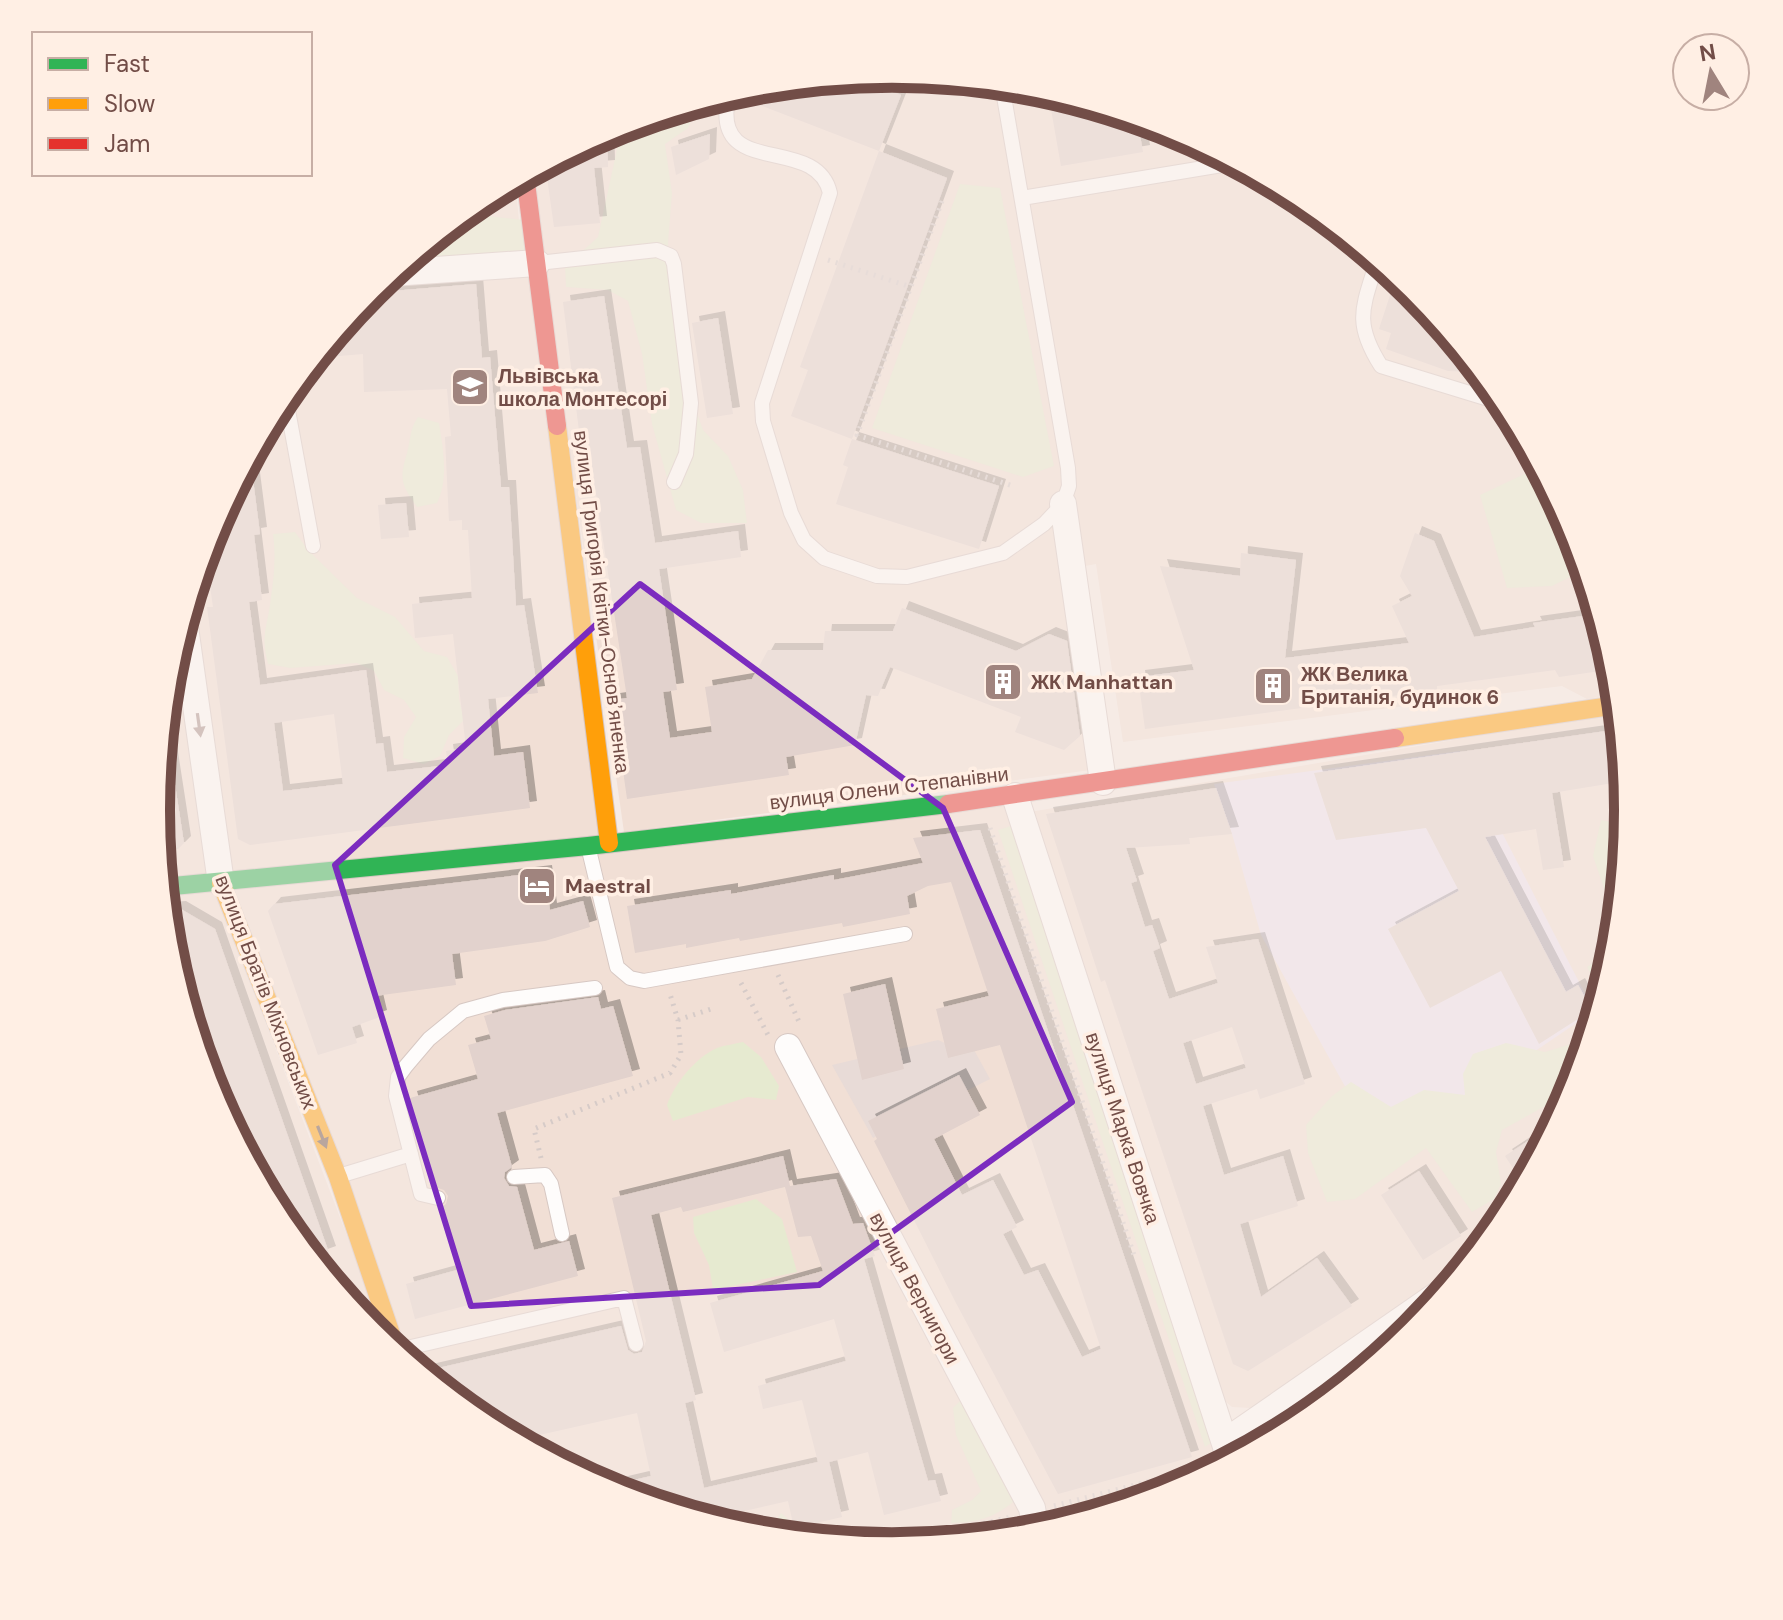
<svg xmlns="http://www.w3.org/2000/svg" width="1783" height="1620" viewBox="0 0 1783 1620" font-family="'DM Sans',sans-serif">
  <defs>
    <filter id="shadow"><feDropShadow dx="7" dy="-7" stdDeviation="0" flood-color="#0004"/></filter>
  </defs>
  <rect width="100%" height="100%" fill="#f6ebe5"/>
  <path fill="#f1dfd5" d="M 892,74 L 1036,88 L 1174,130 L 1301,199 L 1412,290 L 1504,401 L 1572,529 L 1613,667 L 1616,694 L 1587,699 L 1562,686 L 1123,742 L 1096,564 L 1068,569 L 1098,769 L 624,832 L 530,173 L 610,130 L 748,88 Z
    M 515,181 L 521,241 L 405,262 L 483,198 Z
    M 530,272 L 601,835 L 162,879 L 156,810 L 170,666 L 212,528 L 280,401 L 371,289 L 385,278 Z
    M 1618,712 L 1627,810 L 1613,954 L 1571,1092 L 1503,1219 L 1465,1265 L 1251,1408 L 1232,1407 L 1219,1396 L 1030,812 Z
    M 1008,803 L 1222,1464 L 1187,1483 L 971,1538 L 891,1546 L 747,1532 L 609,1490 L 482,1422 L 405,1358 L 232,888 Z
    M 215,890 L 381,1325 L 371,1330 L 279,1219 L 211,1091 L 170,953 L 164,894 Z
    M 1430,1308 L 1412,1331 L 1300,1422 L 1237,1456 L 1233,1444 Z"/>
  <path fill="#e8dbd7" d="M 968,1039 L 990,1079 L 873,1138 L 832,1065 L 938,1040 L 947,1044 Z"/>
  <path fill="#eee3ef" d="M 1460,751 L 1594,1011 L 1383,1155 L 1261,935 L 1232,834 L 1214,784 Z"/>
  <path fill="#e6ead0" d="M 699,103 L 688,128 L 665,144 L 672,193 L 668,243 L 671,294 L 679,362 L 703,430 L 728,456 L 743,490 L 747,523 L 701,523 L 676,510 L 652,424 L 642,354 L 628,301 L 608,290 L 566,287 L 565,267 L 598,237 L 622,126 Z
    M 960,184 L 1000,188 L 1054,466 L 1023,477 L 872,428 Z
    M 487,216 L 525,220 L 527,257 L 398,267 L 459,218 Z
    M 418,417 L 439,423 C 443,448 449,479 437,503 L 417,507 C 401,484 399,480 407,453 C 411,439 409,430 418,417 Z
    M 1539,467 L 1572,529 L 1584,570 L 1552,586 L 1507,588 L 1480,495 Z
    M 295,532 L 308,550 L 357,598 L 395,617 L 424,651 L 447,657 L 458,676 L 459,699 L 464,720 L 449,735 L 440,756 L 424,764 L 403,758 L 404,737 L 416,717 L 404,700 L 384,690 L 374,671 L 357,663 L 290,668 L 268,664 C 260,634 268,626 271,597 C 274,576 276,556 273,534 Z
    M 1601,820 L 1626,825 L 1616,924 L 1593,856 Z
    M 1017,824 L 1218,1438 L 1205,1447 L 998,830 Z
    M 1614,948 L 1613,954 L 1601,993 L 1587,967 Z
    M 1587,1039 L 1572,1091 L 1502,1130 L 1496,1152 L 1501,1184 L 1494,1199 L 1472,1212 L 1426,1148 L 1355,1199 L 1327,1202 L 1308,1153 L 1306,1125 L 1332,1096 L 1351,1082 L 1391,1107 L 1424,1090 L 1465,1095 L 1463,1074 L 1473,1054 L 1506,1043 L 1545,1052 Z
    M 743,1042 L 761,1057 L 779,1086 L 776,1100 L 748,1097 L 673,1121 L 667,1105 C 675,1083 695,1058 717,1048 C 725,1045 735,1044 743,1042 Z
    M 756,1199 L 782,1219 L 797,1272 L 713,1290 L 709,1265 L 694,1233 L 693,1217 Z
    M 961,1400 L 1020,1496 C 999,1516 980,1523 951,1523 L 952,1510 L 972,1500 L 981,1491 L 956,1435 L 953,1408 Z
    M 781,1513 L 787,1518 L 791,1529 L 798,1534 L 817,1535 L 821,1539 L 768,1534 Z"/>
  <path fill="#e2d2cd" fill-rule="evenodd" filter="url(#shadow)" d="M 892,74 L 888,84 L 893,85 L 891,91 L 901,95 L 879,151 L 739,97 L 738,91 L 748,88 Z
    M 1048,92 L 1137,119 L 1143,152 L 1061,166 Z
    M 607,132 L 608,167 L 594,168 L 600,223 L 554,227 L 546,170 L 556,168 L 555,159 Z
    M 710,134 L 709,159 L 676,175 L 671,147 Z
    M 879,151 L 947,178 L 852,439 L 791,416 L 808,370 L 800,367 Z
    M 1396,277 L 1412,290 L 1479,372 L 1448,371 L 1386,349 L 1391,333 L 1379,329 Z
    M 476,284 L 482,358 L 490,357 L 501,487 L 509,487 L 516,606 L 524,605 L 538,693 L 488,699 L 494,756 L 523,752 L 530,808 L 250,845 L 238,839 L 207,607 L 213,607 L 205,550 L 212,528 L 250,456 L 260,534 L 254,535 L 262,600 L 249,602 L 260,685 L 366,670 L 376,744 L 383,743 L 387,772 L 448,765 L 446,751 L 466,748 L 453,634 L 415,638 L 412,604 L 472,598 L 468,530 L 462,530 L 462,520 L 449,521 L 445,437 L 451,436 L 447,389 L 364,392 L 363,354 L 315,358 L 368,293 ZM 334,714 L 343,784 L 283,791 L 274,723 Z
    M 604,296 L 627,448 L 640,447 L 655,543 L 738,531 L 741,557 L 659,569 L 677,690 L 663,692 L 670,738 L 712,732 L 705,687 L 752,679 L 768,650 L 823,650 L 825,631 L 893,631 L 902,608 L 1016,651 L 1049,634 L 1067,641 L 1080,736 L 1064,750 L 1015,732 L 1021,717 L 890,667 L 878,696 L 866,695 L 855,745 L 786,757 L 789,775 L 627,799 L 613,700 L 627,698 L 590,454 L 582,455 L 563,302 Z
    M 718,318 L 733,414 L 707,418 L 692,323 Z
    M 852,439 L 999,486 L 979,549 L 836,504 L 848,467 L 843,465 Z
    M 406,503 L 409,537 L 381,539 L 378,505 Z
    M 1415,533 L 1434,541 L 1474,637 L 1535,627 L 1533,623 L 1597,614 L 1614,669 L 1559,677 L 1555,670 L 1437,686 L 1437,690 L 1145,729 L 1138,677 L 1194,670 L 1160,566 L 1240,576 L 1241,553 L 1296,560 L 1285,658 L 1409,643 L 1392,606 L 1412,596 L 1400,576 Z
    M 1620,729 L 1625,781 L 1552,793 L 1564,867 L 1543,870 L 1536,829 L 1485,837 L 1566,992 L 1578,985 L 1592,1010 L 1539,1044 L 1501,971 L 1430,1008 L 1388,929 L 1459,891 L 1426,828 L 1336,840 L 1314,773 Z
    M 162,746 L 169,746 L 184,843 L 178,849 L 160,851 L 156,810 Z
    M 1216,788 L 1232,834 L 1189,838 L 1190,844 L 1126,848 L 1137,881 L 1131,883 L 1145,927 L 1152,925 L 1160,948 L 1153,951 L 1169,999 L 1218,983 L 1206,947 L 1258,939 L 1305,1084 L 1260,1099 L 1257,1089 L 1203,1106 L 1224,1175 L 1283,1156 L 1291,1183 L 1298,1206 L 1240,1224 L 1261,1297 L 1317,1258 L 1352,1306 L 1248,1371 L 1233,1364 L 1105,980 L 1101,982 L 1046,814 ZM 1232,1027 L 1246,1068 L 1196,1084 L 1183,1043 Z
    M 980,830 L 1192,1457 L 1058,1494 L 956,1303 L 874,1141 L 877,1139 L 868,1121 L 959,1075 L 980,1115 L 934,1139 L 962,1195 L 993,1180 L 1017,1227 L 1003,1234 L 1024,1275 L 1038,1270 L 1082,1357 L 1101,1349 L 1000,1045 L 948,1058 L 936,1009 L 989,996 L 951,882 L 928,886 L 907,896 L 910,914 L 843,927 L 842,923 L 740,941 L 739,938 L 686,948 L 686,944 L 635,953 L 627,906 L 731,890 L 731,894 L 834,875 L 834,880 L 923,863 L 913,838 Z
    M 545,872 L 550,910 L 583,901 L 590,927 L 545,941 L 452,954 L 456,985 L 375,996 L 380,1017 L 352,1027 L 357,1043 L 318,1055 L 268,911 L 274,904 Z
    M 179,908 L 215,929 L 329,1253 L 312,1259 L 279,1219 L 225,1117 L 213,1082 L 209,1084 L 170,953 L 165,909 Z
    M 885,984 L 904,1069 L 862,1080 L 843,994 Z
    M 598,997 L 601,1009 L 613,1006 L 633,1076 L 497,1113 L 512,1167 L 505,1172 L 504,1178 L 509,1186 L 517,1187 L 534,1250 L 569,1241 L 578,1276 L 415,1319 L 406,1284 L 457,1270 L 440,1208 L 446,1204 L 448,1196 L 444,1190 L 435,1187 L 410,1098 L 478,1079 L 468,1045 L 491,1039 L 484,1016 L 505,1010 Z
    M 1554,1124 L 1536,1158 L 1523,1183 L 1505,1156 Z
    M 783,1156 L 790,1186 L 836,1179 L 853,1224 L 863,1223 L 875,1256 L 864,1259 L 928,1481 L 935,1480 L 941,1501 L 884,1515 L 868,1452 L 829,1462 L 842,1517 L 794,1528 L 788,1501 L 727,1515 L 730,1526 L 697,1516 L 695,1507 L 677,1510 L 604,1487 L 651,1476 L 637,1413 L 517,1440 L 482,1422 L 421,1372 L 621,1326 L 628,1350 L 634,1354 L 642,1352 L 646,1341 L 612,1198 ZM 785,1187 L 798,1237 L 811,1236 L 823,1271 L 710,1303 L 724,1352 L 834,1319 L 846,1361 L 758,1386 L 763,1409 L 802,1400 L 818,1462 L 704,1488 L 685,1403 L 696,1400 L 651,1215 L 681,1207 L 683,1212 Z
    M 1419,1171 L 1461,1236 L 1423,1260 L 1381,1195 Z"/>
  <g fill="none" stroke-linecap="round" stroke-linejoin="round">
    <g stroke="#d7c8c3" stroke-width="16">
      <path id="lane" d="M 729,94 C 708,182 816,132 830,193 L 762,403 L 763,421 L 791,513 L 804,540 L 824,558 L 877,576 L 907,577 L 1003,553 L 1044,524 L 1063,504 L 1069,486 L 1068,468 L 1002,85
        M 1022,198 L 1234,163
        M 1377,261 C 1363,307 1353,322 1381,366 L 1505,404
        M 538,263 L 657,250 L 671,256 L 674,264 L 691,403 L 686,454 L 674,482
        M 285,394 L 313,546
        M 588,846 L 617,967 L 630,978 L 644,981 L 905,934
        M 339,1176 L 411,1154
        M 514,1177 L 545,1175 L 551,1184 L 562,1234
        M 438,1198 L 421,1194 L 396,1096 L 398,1077 L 406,1066 L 429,1039 L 463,1011 L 503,1000 L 595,988
        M 398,1350 L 624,1298 L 636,1344"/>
    </g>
    <g stroke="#d7c8c3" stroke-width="28">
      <path id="street" d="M 392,273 L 537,263
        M 1063,504 L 1103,782
        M 184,620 L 221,883
        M 1015,796 L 1230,1459
        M 788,1047 L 1032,1508 L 1036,1532
        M 1225,1442 L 1446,1289"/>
    </g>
    <g stroke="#d6c6c2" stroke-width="20">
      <path id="fast" d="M 163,887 L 588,846 L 948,804"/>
    </g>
    <g stroke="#d6c6c2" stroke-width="20">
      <path id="slow" d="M 557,426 L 609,843
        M 1395,738 L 1617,705
        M 221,883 L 338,1177 L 397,1352"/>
    </g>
    <g stroke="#d6c6c2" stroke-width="20">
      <path id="jam" d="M 525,175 L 557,426
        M 948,804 L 1395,738"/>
    </g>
    <path stroke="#d6cbc8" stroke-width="5" stroke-dasharray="2 6" stroke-linecap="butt" d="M 942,201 L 857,435 L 1013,486
      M 828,260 L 911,287
      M 196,580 L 198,599
      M 990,828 L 1135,1258
      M 778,975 L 800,1024
      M 741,983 L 768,1035
      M 678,1020 L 711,1009
      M 541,1158 L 534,1129 L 670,1073 L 681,1055 L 678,1020 L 670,994
      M 1451,1266 L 1482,1246
      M 1054,1506 L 1205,1467 L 1204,1465
      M 890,1546 L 1010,1517"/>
    <use href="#lane" stroke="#fefcfb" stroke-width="14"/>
    <use href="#street" stroke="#fefcfb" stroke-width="26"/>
    <use href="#fast" stroke="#30b455" stroke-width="18"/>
    <use href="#slow" stroke="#ff9f0a" stroke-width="18"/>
    <use href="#jam" stroke="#e5322d" stroke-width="18"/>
  </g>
  <defs><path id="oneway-solid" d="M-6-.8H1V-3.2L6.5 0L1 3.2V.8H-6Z" transform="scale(2)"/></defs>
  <use fill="#aa938f" href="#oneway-solid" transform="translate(199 725) rotate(82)"/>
  <use fill="#6f5248" href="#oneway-solid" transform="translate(322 1137) rotate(68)"/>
  <path d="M0 0H1783V1620H0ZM 640,584 L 943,808 L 1072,1102 L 819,1285 L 471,1306 L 335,865 Z" fill="#f6ebe5" fill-opacity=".55" fill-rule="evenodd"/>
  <path fill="none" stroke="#7b2cbf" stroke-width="6" stroke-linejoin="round" d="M 640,584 L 943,808 L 1072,1102 L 819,1285 L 471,1306 L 335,865 Z"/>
  <defs>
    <g id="school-square" transform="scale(2)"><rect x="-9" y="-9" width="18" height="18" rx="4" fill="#a0847e" stroke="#ffefe4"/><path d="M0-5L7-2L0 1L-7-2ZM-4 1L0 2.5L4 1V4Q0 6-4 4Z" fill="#fff"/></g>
    <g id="building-square" transform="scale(2)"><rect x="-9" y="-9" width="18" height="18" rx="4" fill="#a0847e" stroke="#ffefe4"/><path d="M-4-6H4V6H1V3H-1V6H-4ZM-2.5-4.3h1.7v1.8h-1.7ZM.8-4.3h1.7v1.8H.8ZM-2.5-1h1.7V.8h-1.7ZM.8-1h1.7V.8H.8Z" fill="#fff"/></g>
    <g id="hotel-square" transform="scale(2)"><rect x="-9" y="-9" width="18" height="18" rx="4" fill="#a0847e" stroke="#ffefe4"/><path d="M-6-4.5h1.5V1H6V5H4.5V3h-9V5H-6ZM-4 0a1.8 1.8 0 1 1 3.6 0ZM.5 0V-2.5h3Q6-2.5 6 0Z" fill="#fff"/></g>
  </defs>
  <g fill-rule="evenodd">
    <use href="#school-square" x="470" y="387"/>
    <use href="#building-square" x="1003" y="682"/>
    <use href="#building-square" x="1273" y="686"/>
    <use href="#hotel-square" x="537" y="886"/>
  </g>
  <g text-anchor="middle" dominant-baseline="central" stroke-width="7" stroke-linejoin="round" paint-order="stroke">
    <g font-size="20" font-weight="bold" fill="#724d47" stroke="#ffefe4" text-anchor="start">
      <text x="498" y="376">Львівська<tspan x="498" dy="23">школа Монтесорі</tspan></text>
      <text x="1301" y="674">ЖК Велика<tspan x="1301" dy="23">Британія, будинок 6</tspan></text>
      <text x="1031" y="682">ЖК Manhattan</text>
      <text x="565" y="886">Maestral</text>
    </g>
    <g font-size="20" fill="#724d47" stroke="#ffefe4">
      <text transform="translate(602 602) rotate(83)">вулиця Григорія Квітки-Основʼяненка</text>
      <text transform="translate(889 788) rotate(-7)">вулиця Олени Степанівни</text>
      <text transform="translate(266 992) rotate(69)">вулиця Братів Міхновських</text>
      <text transform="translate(1123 1128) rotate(72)">вулиця Марка Вовчка</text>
      <text transform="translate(915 1288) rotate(62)">вулиця Вернигори</text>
    </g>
  </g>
  <path d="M0 0H1783V1620H0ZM170 810a722 722 0 1 1 1444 0a722 722 0 1 1-1444 0Z" fill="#ffefe4" fill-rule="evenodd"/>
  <path fill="none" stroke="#724d47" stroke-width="10" d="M170 810a722 722 0 1 1 1444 0a722 722 0 1 1-1444 0Z"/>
  <rect x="32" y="32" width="280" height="144" fill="#ffefe4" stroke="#c7aea5" stroke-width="2"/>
  <rect x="48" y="58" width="40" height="12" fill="#30b455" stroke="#c7aea5" stroke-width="2"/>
  <text x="104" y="72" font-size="24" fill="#724d47">Fast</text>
  <rect x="48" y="98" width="40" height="12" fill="#ff9f0a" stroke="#c7aea5" stroke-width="2"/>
  <text x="104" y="112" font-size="24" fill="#724d47">Slow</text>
  <rect x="48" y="138" width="40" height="12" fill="#e5322d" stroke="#c7aea5" stroke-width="2"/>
  <text x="104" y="152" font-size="24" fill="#724d47">Jam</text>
  <g transform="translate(1711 72) rotate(350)"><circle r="38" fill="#ffefe4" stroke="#c7aea5" stroke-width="2"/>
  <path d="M0-6L14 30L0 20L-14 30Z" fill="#a0847e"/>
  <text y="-12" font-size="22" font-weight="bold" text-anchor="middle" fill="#724d47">N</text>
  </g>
</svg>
